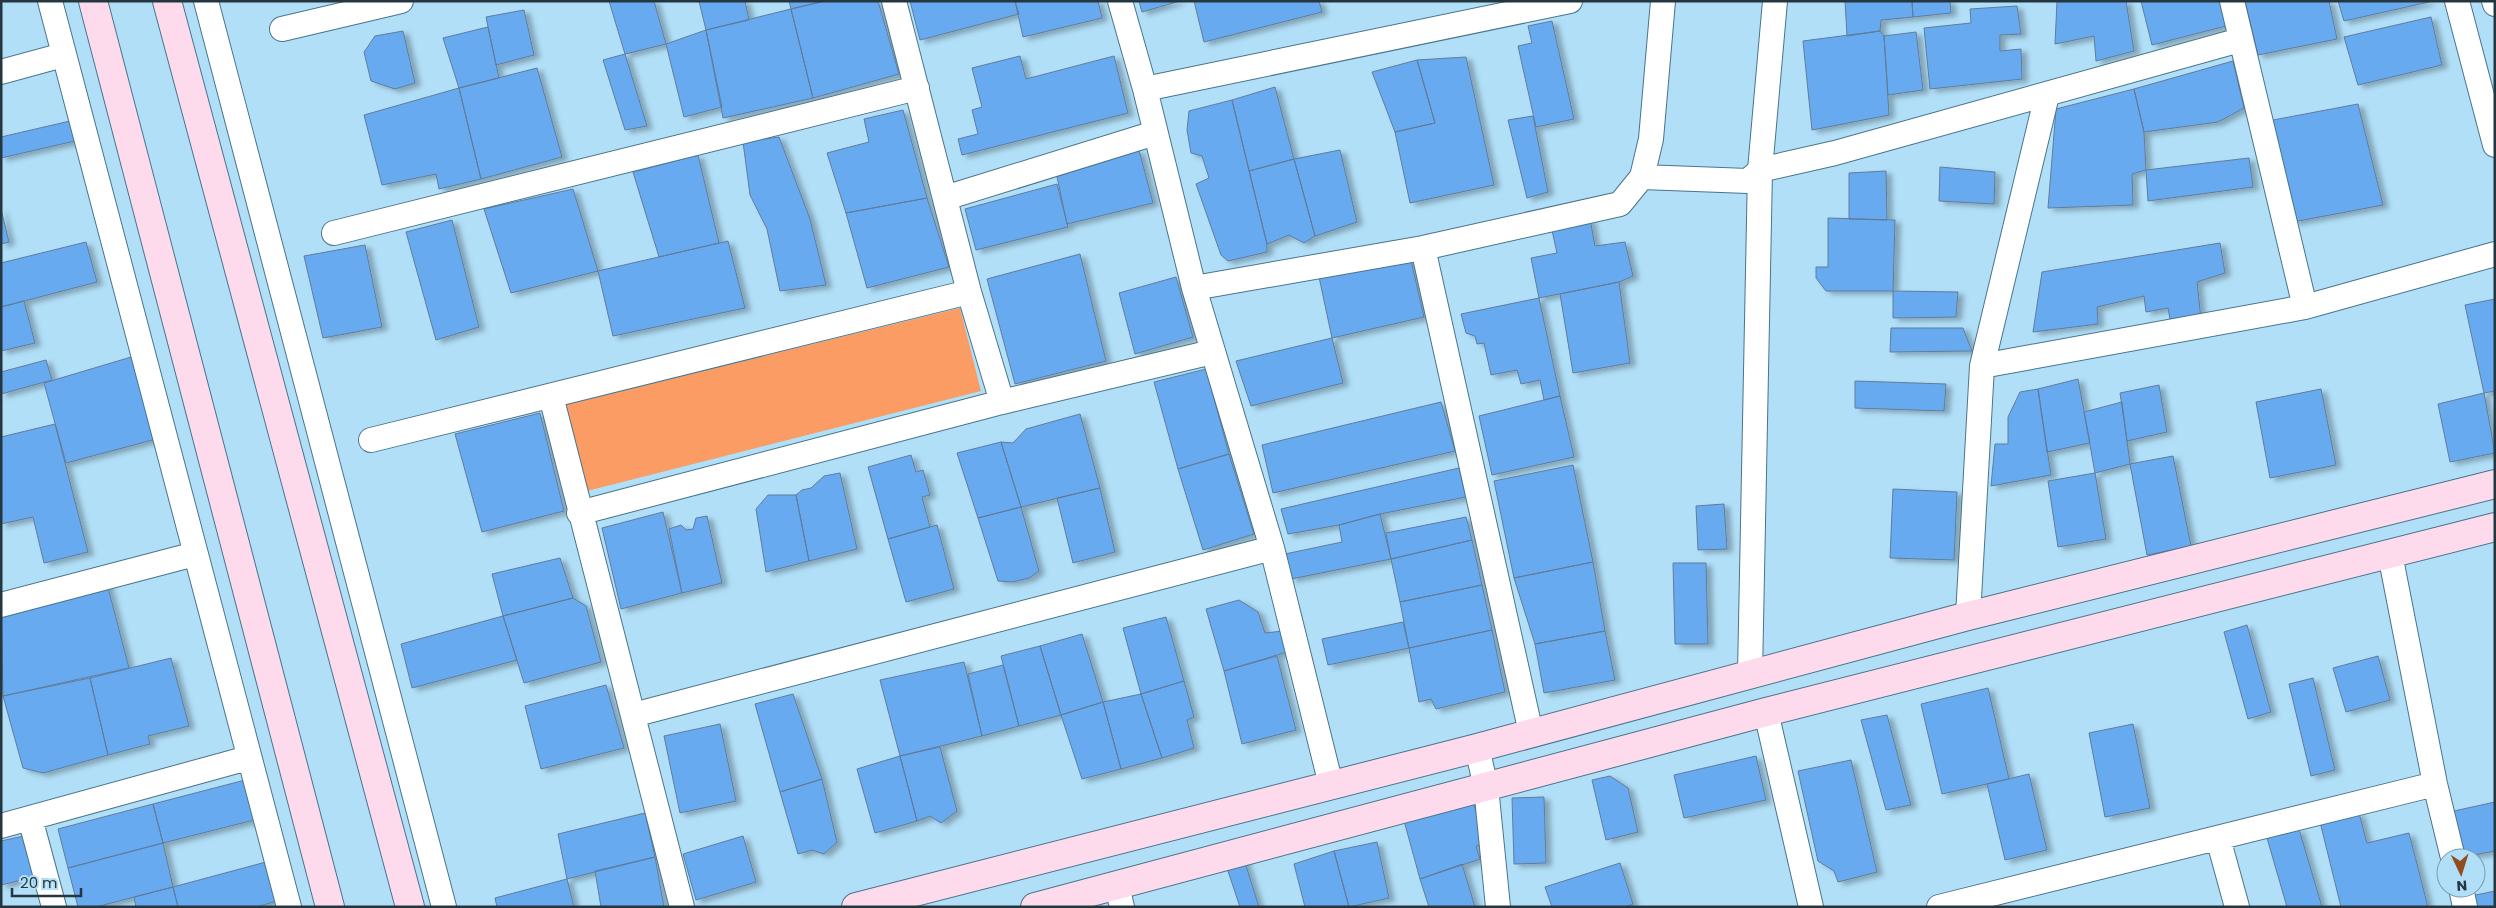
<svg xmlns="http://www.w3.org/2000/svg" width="2496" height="908" viewBox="0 0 2496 908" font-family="Poppins,sans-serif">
  <defs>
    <filter id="shadow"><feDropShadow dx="5.5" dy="3" stdDeviation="2.5" flood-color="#0004"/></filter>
  </defs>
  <rect width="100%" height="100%" fill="#b1dff8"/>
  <path fill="#fa9c64" d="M 960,308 L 981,391 L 587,491 L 565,405 Z"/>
  <path fill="#68aaf0" stroke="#607c9c" filter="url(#shadow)" d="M 609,1 L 654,1 L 666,44 L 625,54 Z
    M 699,1 L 745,1 L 749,20 L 706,30 Z
    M 789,1 L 825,1 L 791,9 Z
    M 825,1 L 878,1 L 899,74 L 813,98 L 791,9 Z
    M 910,1 L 1015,1 L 1019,14 L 920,40 Z
    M 1015,1 L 1098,1 L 1102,18 L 1023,37 Z
    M 1139,1 L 1180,1 L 1142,12 Z
    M 1194,1 L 1319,1 L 1322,12 L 1204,42 Z
    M 1845,1 L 1912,1 L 1913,17 L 1881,20 L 1880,31 L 1847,36 Z
    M 1912,1 L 1950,1 L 1951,13 L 1913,17 Z
    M 2057,1 L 2126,1 L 2134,51 L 2096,61 L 2094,36 L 2055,44 Z
    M 2141,1 L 2225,1 L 2230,25 L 2152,45 Z
    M 2245,1 L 2329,1 L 2337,39 L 2258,55 Z
    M 2338,1 L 2429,1 L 2429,2 L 2344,21 Z
    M 2017,6 L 2021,34 L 2000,35 L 2000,51 L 2021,49 L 2022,79 L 1930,89 L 1924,28 L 1971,23 L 1970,9 Z
    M 791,9 L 813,98 L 723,118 L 706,30 Z
    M 524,10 L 534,55 L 496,65 L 486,17 Z
    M 2431,17 L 2442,65 L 2358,85 L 2344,37 Z
    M 1552,21 L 1574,119 L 1536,127 L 1518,46 L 1532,43 L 1528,26 Z
    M 488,27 L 499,78 L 459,88 L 443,38 Z
    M 706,30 L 722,107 L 684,117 L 666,44 Z
    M 403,31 L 415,83 L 395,89 L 371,81 L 364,52 L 375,36 Z
    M 1880,31 L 1884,36 L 1889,115 L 1812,130 L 1803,41 Z
    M 1916,32 L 1923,90 L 1888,95 L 1884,36 Z
    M 625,54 L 647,126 L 625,130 L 603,60 Z
    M 1020,56 L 1026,79 L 1114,56 L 1128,113 L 962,155 L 958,139 L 978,134 L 972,110 L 982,107 L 972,68 Z
    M 1466,57 L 1494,185 L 1410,203 L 1395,132 L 1435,123 L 1417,60 Z
    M 1417,60 L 1435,123 L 1395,132 L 1372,72 Z
    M 2233,61 L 2244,108 L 2218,122 L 2144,132 L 2134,89 Z
    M 537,68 L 562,157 L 481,179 L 459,88 Z
    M 1275,87 L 1294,159 L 1249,171 L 1232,100 Z
    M 459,88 L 481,179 L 439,189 L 436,174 L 382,185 L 364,115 Z
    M 2134,89 L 2144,132 L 2146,170 L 2132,174 L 2133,205 L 2048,208 L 2056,109 Z
    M 1232,100 L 1267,244 L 1267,252 L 1228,261 L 1221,255 L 1196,184 L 1209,178 L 1202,156 L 1191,153 L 1187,130 L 1189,111 Z
    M 2358,104 L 2383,205 L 2293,222 L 2268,121 Z
    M 903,110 L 927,198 L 846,213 L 827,153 L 869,142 L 864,119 Z
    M 1533,116 L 1548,192 L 1527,198 L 1508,120 Z
    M 70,121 L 75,141 L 1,158 L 1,137 Z
    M 779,137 L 810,219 L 826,285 L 780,291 L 767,229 L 750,195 L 743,142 Z
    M 1139,150 L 1153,203 L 1067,224 L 1056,172 Z
    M 1340,150 L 1357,222 L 1315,236 L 1294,159 Z
    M 698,155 L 719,243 L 659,257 L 633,172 Z
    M 2249,158 L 2253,187 L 2148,201 L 2146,170 Z
    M 1294,159 L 1315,236 L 1304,243 L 1289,235 L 1267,244 L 1249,171 Z
    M 1940,167 L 1995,172 L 1994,204 L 1939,201 Z
    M 1886,171 L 1887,220 L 1849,219 L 1849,173 Z
    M 1057,184 L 1068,227 L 976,250 L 965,209 Z
    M 573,189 L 598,271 L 511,293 L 484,209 Z
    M 927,198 L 949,267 L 867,288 L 846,213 Z
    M 1,209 L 9,242 L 1,244 Z
    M 1828,218 L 1895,220 L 1893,291 L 1826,291 L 1816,278 L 1816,267 L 1828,267 Z
    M 1590,219 L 1595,246 L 1625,242 L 1633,276 L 1619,282 L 1539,298 L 1531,258 L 1557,253 L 1551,226 Z
    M 452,220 L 479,327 L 436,340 L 406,232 Z
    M 728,241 L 745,308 L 613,336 L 598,271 Z
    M 86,242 L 97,282 L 1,307 L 1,263 Z
    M 2220,243 L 2225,273 L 2197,282 L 2201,319 L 2171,325 L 2168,308 L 2146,312 L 2144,296 L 2097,307 L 2098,324 L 2033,332 L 2042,272 Z
    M 365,245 L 382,327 L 323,338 L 304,256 Z
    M 1080,254 L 1106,361 L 1015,384 L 987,279 Z
    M 1410,256 L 1424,317 L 1332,338 L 1319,277 Z
    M 1176,277 L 1193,337 L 1135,354 L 1119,293 Z
    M 1619,282 L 1630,363 L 1573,373 L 1560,294 Z
    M 1893,291 L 1958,292 L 1956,317 L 1893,318 Z
    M 1539,298 L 1560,396 L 1544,400 L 1540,380 L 1521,384 L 1517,370 L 1491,375 L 1484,343 L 1477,344 L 1475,336 L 1466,333 L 1461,314 Z
    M 2495,299 L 2495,391 L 2484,393 L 2465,305 Z
    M 24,301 L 35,343 L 1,351 L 1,307 Z
    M 1891,328 L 1963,328 L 1972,351 L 1890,352 Z
    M 1332,338 L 1343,383 L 1251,406 L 1236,361 Z
    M 138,355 L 160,438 L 66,463 L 44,383 Z
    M 46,360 L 52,380 L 1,394 L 1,372 Z
    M 1206,369 L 1229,454 L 1178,469 L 1154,382 Z
    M 2078,379 L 2090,443 L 2047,452 L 2038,389 Z
    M 1855,381 L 1946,384 L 1944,411 L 1855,408 Z
    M 2159,385 L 2167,432 L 2127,441 L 2120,393 Z
    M 2038,389 L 2051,475 L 1991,486 L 1995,444 L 2008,444 L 2008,417 L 2020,392 Z
    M 2321,389 L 2336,465 L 2270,478 L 2256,402 Z
    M 2484,393 L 2495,453 L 2450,462 L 2438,404 Z
    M 1560,396 L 1574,457 L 1492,475 L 1479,416 Z
    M 1441,402 L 1455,451 L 1273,493 L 1262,445 Z
    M 2122,402 L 2130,464 L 2095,473 L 2084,412 Z
    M 540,413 L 564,511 L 482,532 L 455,434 Z
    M 1080,414 L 1100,488 L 1021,507 L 1001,442 L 1013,443 L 1026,429 Z
    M 55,424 L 88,552 L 44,563 L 33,517 L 1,524 L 1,437 Z
    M 1001,442 L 1021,507 L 978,518 L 957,453 Z
    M 1229,454 L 1254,534 L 1203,550 L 1178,469 Z
    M 911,455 L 916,472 L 923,470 L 930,495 L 922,497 L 930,527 L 888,539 L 868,467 Z
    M 2173,456 L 2191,546 L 2147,555 L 2130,464 Z
    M 1573,465 L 1593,562 L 1514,578 L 1494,481 Z
    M 1459,468 L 1466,497 L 1380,514 L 1339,525 L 1288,534 L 1281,509 Z
    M 840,473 L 857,549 L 809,561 L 796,495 L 802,490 L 811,488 L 824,476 Z
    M 2095,473 L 2106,539 L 2058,547 L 2048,481 Z
    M 1100,488 L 1115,552 L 1073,563 L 1057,498 Z
    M 1893,489 L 1957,492 L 1954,560 L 1890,558 Z
    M 768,495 L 796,495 L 809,561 L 766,572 L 756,509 Z
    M 1724,504 L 1727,549 L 1698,550 L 1696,506 Z
    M 1021,507 L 1039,571 L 1029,578 L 1013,582 L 998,581 L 978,518 Z
    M 663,512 L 682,593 L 621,609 L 602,528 Z
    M 1380,514 L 1391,559 L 1291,579 L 1285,554 L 1342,542 L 1339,525 Z
    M 707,516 L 722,583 L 682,593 L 669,529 L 681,525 L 686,530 L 693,529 L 696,518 Z
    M 1466,517 L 1472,540 L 1391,559 L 1386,533 Z
    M 937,525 L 954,589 L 906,602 L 888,539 Z
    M 1472,540 L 1482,585 L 1400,602 L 1391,559 Z
    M 560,558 L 573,598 L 503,616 L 492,574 Z
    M 1593,562 L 1605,631 L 1535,644 L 1514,578 Z
    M 1673,563 L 1706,563 L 1708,644 L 1675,644 Z
    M 105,576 L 129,668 L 3,696 L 1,602 Z
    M 1482,585 L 1492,630 L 1409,648 L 1400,602 Z
    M 573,598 L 586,606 L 601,662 L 524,683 L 503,616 Z
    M 1239,600 L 1258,612 L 1265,633 L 1283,631 L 1287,652 L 1224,671 L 1206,609 Z
    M 503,616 L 517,660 L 412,688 L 401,644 Z
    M 1166,617 L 1184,681 L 1141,694 L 1123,628 Z
    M 1403,622 L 1409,648 L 1328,665 L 1322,639 Z
    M 2247,625 L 2271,712 L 2248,719 L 2224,632 Z
    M 1492,630 L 1505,692 L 1436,709 L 1431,699 L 1419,702 L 1409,648 Z
    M 1605,631 L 1615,680 L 1544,693 L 1535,644 Z
    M 1082,634 L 1103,702 L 1061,715 L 1040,646 Z
    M 1040,646 L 1061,715 L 1019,726 L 1001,656 Z
    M 1277,656 L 1296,730 L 1242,744 L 1224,671 Z
    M 2378,656 L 2390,700 L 2346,712 L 2333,668 Z
    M 171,658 L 189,726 L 148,736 L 150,744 L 108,755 L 90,678 Z
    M 964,662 L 982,736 L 900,756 L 880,680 Z
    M 1003,665 L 1019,726 L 982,736 L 968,674 Z
    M 90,678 L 108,755 L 43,773 L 23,768 L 3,696 Z
    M 2313,678 L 2335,770 L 2311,776 L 2289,684 Z
    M 1184,681 L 1194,717 L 1187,720 L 1194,748 L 1162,758 L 1141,694 Z
    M 606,685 L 624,748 L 541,769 L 525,706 Z
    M 1988,688 L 2009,779 L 1942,794 L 1921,704 Z
    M 793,694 L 822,779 L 780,792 L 755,704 Z
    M 1141,694 L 1162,758 L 1121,769 L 1103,702 Z
    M 1103,702 L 1121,769 L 1082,779 L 1061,715 Z
    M 1887,715 L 1911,805 L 1886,810 L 1861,720 Z
    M 720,724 L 736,801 L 680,813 L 664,736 Z
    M 2133,724 L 2150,808 L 2105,817 L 2089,733 Z
    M 940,747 L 957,811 L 941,823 L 930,816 L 917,821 L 900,756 Z
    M 900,756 L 917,821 L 875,833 L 857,769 Z
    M 1756,756 L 1766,800 L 1684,818 L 1674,775 Z
    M 1851,760 L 1877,872 L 1838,882 L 1834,871 L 1818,861 L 1798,771 Z
    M 2029,774 L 2047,850 L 2005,860 L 1987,784 Z
    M 1610,776 L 1628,788 L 1638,832 L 1606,840 L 1592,780 Z
    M 249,779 L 258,819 L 163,843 L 153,804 Z
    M 822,779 L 837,842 L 824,854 L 812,850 L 798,854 L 780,792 Z
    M 1471,797 L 1487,843 L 1476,846 L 1480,859 L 1420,879 L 1403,817 Z
    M 1544,797 L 1546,863 L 1514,864 L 1512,798 Z
    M 2495,802 L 2495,851 L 2463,857 L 2454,811 Z
    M 153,804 L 163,843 L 68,868 L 58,829 Z
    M 645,813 L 655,857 L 567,879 L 558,834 Z
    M 2359,813 L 2367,843 L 2409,833 L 2428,907 L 2341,907 L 2320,822 Z
    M 2299,829 L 2322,907 L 2287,907 L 2267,838 Z
    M 28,835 L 38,876 L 1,885 L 1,841 Z
    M 743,836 L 756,882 L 696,900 L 683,854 Z
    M 1377,842 L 1389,898 L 1349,907 L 1334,851 Z
    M 163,843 L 173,887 L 96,907 L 78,907 L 68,868 Z
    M 1334,851 L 1349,907 L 1305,907 L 1294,864 Z
    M 1242,853 L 1259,907 L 1240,907 L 1224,859 Z
    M 655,857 L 664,907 L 601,907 L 595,871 Z
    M 266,862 L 277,901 L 256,907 L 178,907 L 173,887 Z
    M 1620,863 L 1633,904 L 1625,907 L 1552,907 L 1545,887 Z
    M 1462,864 L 1475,907 L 1429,907 L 1420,879 Z
    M 567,879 L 574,907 L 497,907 L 495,898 Z
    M 173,887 L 178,907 L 136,907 L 134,897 Z
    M 2495,891 L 2495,907 L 2474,907 L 2471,896 Z"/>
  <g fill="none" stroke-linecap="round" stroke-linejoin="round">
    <g stroke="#49758a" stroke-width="26">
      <path id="street" d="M 50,1 L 289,907
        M 206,1 L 444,907
        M 894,1 L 969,292 L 1002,402
        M 1120,1 L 1145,89 L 1194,288 L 1272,548 L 1331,785
        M 2232,1 L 2305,307
        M 2457,1 L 2495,145
        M 2494,1 L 2495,4
        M 282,29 L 401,1
        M 1,72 L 63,55
        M 1145,89 L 1570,1
        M 1642,177 L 1748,181 L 1760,170 L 1835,153 L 2240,40
        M 945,198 L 1155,133
        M 334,233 L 917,88
        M 1423,248 L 1531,733
        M 1194,288 L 1423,248 L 1620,204 L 1642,177 L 1651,139 L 1663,1
        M 1982,366 L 2305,307 L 2495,254
        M 551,396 L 682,907
        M 371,440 L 969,292
        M 579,513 L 1002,402 L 1212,352
        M 2390,554 L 2435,784 L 2453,858
        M 1,605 L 195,554
        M 1968,616 L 1982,366 L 2047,95
        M 1750,674 L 1760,170 L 1775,1
        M 1766,712 L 1811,907
        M 633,715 L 1272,548
        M 1477,748 L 1486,787 L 1498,907
        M 30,818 L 54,907
        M 1,826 L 248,758
        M 2218,838 L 2237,907
        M 1117,886 L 1122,907
        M 2461,888 L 2465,907
        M 1939,907 L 2435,784"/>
    </g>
    <g stroke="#49758a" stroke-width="30">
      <path id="secondary" d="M 93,1 L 330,907
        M 167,1 L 410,907
        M 856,907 L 1477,748 L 1968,616 L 2495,484
        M 1035,907 L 1766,712 L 2495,527"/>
    </g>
    <use href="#street" stroke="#fff" stroke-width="24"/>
    <use href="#secondary" stroke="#fddbec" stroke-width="28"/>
  </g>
  <rect width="2496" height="908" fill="none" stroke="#243741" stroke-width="5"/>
  <g transform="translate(2461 873) rotate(176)"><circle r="24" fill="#b1dff8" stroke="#799caf"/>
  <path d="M0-4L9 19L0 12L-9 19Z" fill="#914d1f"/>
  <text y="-8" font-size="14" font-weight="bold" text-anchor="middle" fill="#243741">N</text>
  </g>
  <path d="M12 888v8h69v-8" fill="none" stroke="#243741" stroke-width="2.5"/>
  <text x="20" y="888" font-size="15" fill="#243741" stroke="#b1dff8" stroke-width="4" paint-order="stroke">20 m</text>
</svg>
